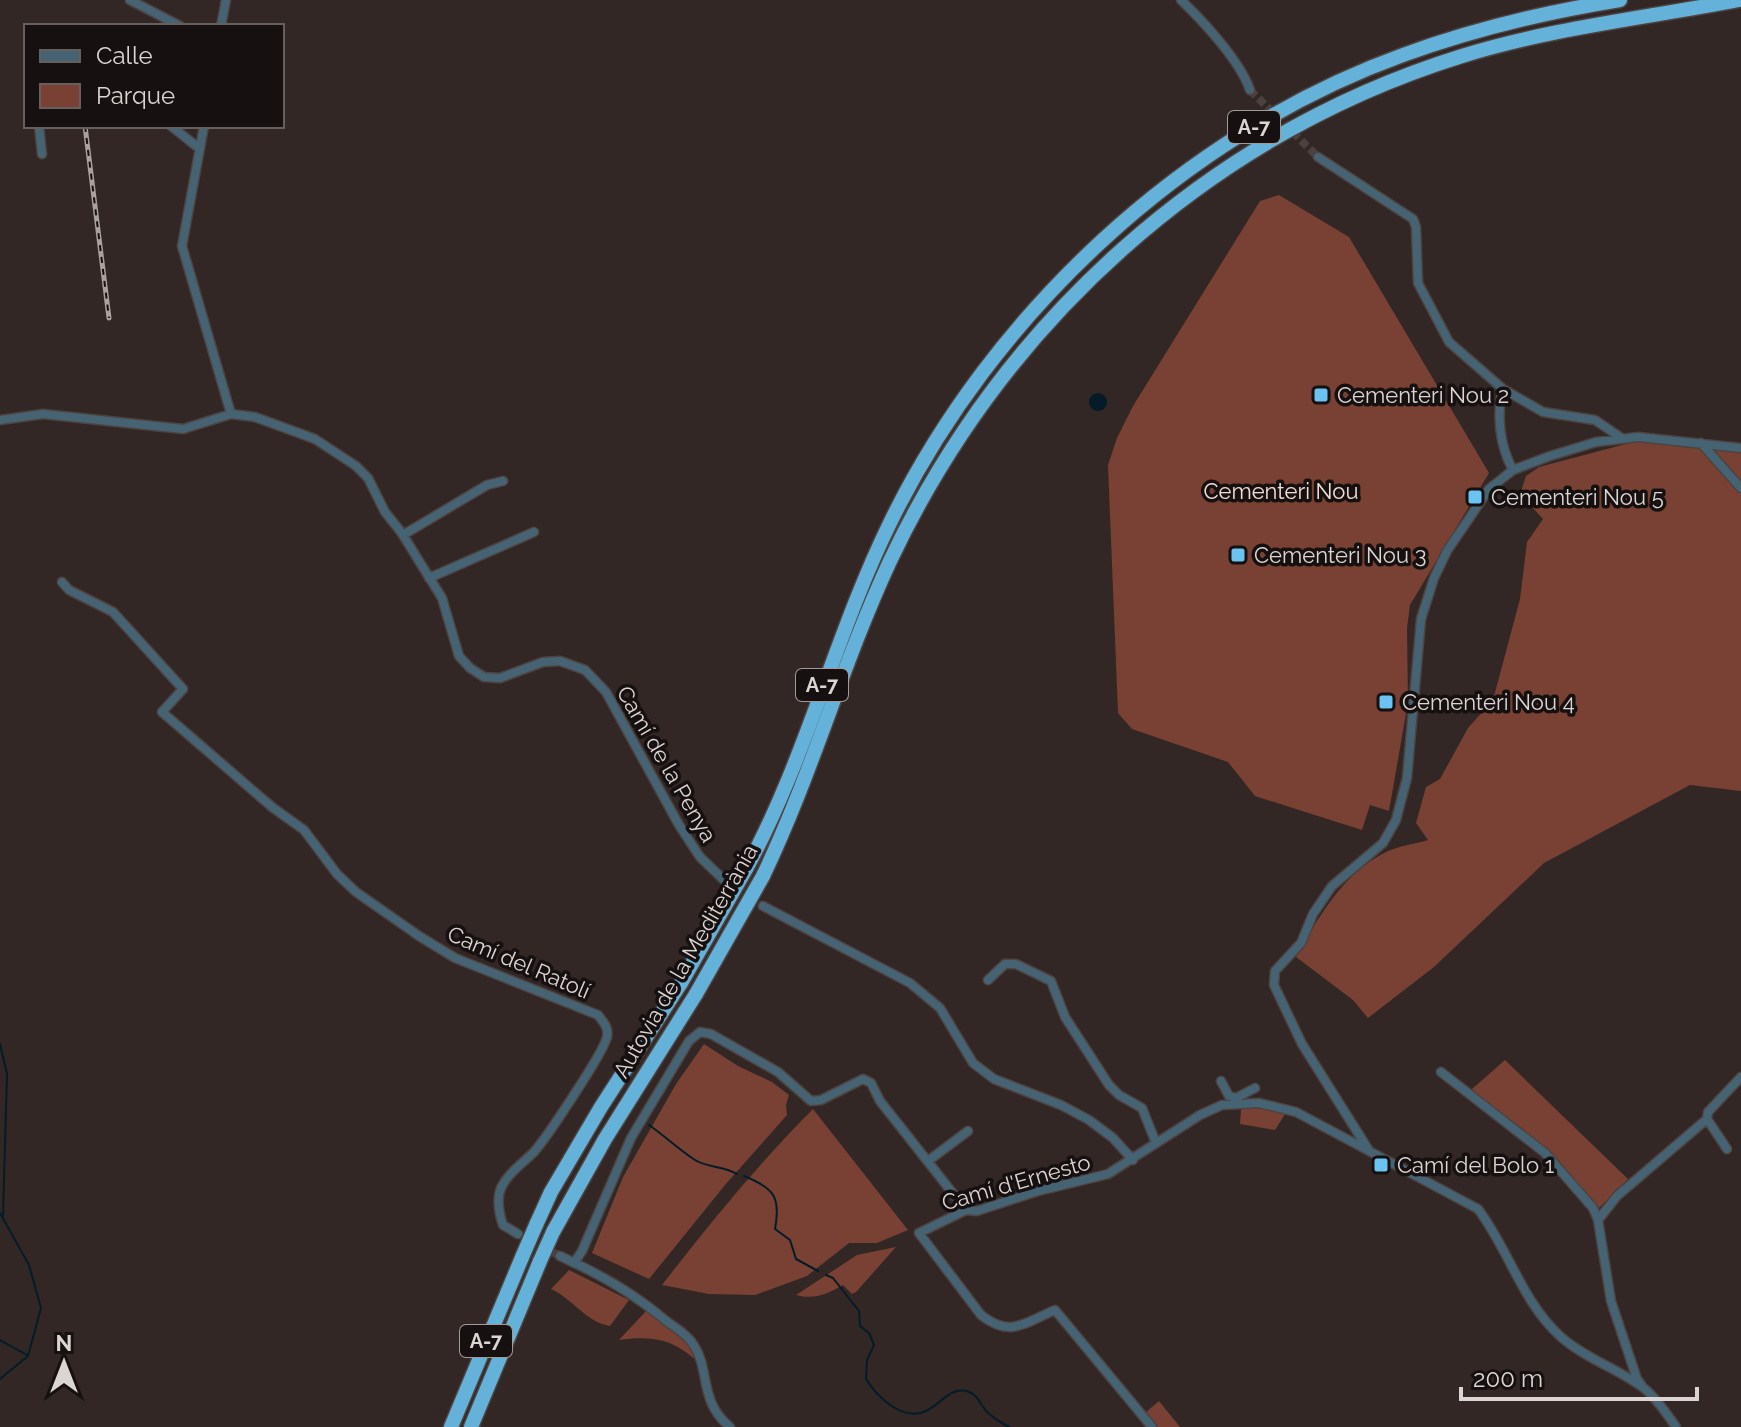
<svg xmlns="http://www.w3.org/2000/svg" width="1741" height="1427" viewBox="0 0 1741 1427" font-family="Raleway,sans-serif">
  <rect width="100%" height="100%" fill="#322724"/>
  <path fill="#784133" d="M 1279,195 L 1349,237 L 1489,473 L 1410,605 L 1407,628 L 1408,702 L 1389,811 L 1370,805 L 1362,830 L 1255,796 L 1228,762 L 1132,729 L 1118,713 L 1108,465 L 1117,438 L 1133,406 L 1260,201 Z
    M 1637,441 L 1741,452 L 1741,791 L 1690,785 L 1544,863 L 1434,967 L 1368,1018 L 1353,1000 L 1296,957 C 1318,918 1343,873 1386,852 C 1398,846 1415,844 1428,840 L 1416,823 L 1426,787 L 1440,779 L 1468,728 L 1493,700 L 1520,599 L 1527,542 L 1543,519 L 1520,494 L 1526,476 L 1539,467 Z
    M 704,1044 L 738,1066 L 772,1082 L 789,1095 L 786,1105 L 787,1115 L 725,1185 L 649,1279 L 592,1253 L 623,1177 L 676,1084 Z
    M 1505,1060 L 1628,1179 L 1599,1208 L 1534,1140 L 1471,1090 Z
    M 1256,1107 L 1287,1111 L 1275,1130 L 1240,1124 L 1241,1109 Z
    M 813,1109 L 908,1230 L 877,1243 L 849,1243 L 807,1276 L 755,1295 L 709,1294 L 662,1285 C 710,1223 758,1164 813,1109 Z
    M 896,1247 L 856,1292 L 852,1294 L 843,1285 C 827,1294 815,1300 796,1295 L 857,1255 Z
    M 569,1270 L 629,1300 L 610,1326 C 586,1322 573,1299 551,1289 Z
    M 647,1310 L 685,1341 L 696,1355 L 693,1358 C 671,1338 648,1336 619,1340 Z
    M 1159,1401 L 1180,1427 L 1157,1427 L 1145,1413 Z"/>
  <path fill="#031c28" d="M1089 402a9 9 0 1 1 18 0a9 9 0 1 1-18 0Z"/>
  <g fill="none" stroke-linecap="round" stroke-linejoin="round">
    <path stroke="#031c28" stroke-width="2" d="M 0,1044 L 7,1074 L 3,1217
      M 649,1125 C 665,1136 679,1150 695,1160 C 708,1168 724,1166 737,1174
      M 744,1176 C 774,1188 781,1197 775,1229 L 790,1240 L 796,1259 L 818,1271
      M 0,1213 L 29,1265 L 41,1308 L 28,1356 L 0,1379
      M 826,1275 L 833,1278 L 859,1311 L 860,1326 L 869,1333 L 874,1345 L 867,1360 L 866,1379 C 878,1398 904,1423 928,1410 C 941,1403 951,1387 967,1391 C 979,1395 980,1405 988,1413 C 995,1419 1001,1423 1009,1427
      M 0,1340 L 27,1355"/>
    <path stroke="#4b413e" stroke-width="8" stroke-dasharray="8 4" stroke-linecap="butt" d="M 1250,90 L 1318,157
      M 529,1240 L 560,1256"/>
    <g stroke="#4d4340" stroke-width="11">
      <path id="street" d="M 130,0 L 180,26
        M 1181,0 C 1204,22 1240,61 1250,90
        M 221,26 L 226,0
        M 39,126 L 42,154
        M 171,126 L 200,149
        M 204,126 L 182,246 L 231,414
        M 1318,157 L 1413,219 L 1416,227 L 1418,283 L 1449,342 L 1503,389 L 1543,412 L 1595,420 L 1623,439
        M 1503,389 C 1496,415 1500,447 1513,470
        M 0,420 L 43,414 L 183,429 L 231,414 L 255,417 L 315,439 L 356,466 L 368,478 L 385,512 L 401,532 L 442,598 L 459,656 L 470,668 L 484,677 L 500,678 L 543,662 L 560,661 L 585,670 L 606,692 L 679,825 L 700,857 L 726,882
        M 1701,443 L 1741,488
        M 403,535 L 487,485 L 503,481
        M 429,578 L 534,532
        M 62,582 L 69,590 L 113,612 L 183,689 L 162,712 L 272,807 L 304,830 L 337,874 L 356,892 L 419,936 L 455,958 L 598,1015 C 603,1022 609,1027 607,1037 C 604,1052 547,1137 534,1152 C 523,1163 508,1173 501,1188 C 496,1200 499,1213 503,1225 L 518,1234
        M 763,906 L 910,983 L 940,1008 L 973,1063 L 994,1079 L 1061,1105 L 1089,1120 L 1113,1138 L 1133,1160
        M 988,980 L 1005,964 L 1016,964 L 1051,981 L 1065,1017 L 1109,1085 L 1119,1095 L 1142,1108 L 1156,1143
        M 1441,1072 L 1545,1153 L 1593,1208 L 1598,1220 L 1611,1301 L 1637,1379 L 1642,1386
        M 1221,1081 L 1229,1096 L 1236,1098 L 1255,1088
        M 1707,1119 L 1708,1112 L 1741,1077
        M 1368,1149 L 1302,1044 L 1274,985 L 1275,971 L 1301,943 L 1313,914 L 1332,886 L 1383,843 L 1396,820 L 1407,778 L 1421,619 L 1434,578 L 1447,551 L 1489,489 L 1513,470 L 1550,456 L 1596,442 L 1638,437 L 1741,448
        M 928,1161 L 968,1131
        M 1598,1220 L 1617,1196 L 1707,1119 L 1727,1149
        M 560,1256 C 599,1274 632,1292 665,1320 C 674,1327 687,1334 693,1344 C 711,1370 698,1401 730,1427
        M 574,1263 L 582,1251 L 631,1138 L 689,1041 L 700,1032 L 711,1034 L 778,1072 L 811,1101 L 821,1100 L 863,1079 L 871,1083 L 880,1101 L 966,1210
        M 1152,1427 L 1055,1310 C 1024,1323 1010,1338 981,1315 L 919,1233 L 966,1210 L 977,1211 L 1038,1191 L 1108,1174 L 1200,1115 L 1222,1105 L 1259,1103 L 1296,1112 L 1478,1209 C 1509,1250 1522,1302 1561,1337 C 1586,1359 1619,1369 1645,1389 C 1657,1399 1667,1414 1676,1427"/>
    </g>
    <g stroke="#4d4340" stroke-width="17">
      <path id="highway" d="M 746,869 C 806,760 835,635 890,523 C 992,314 1184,134 1403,55 C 1474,29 1546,12 1620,0
        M 763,876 C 812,774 842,664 890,561 C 1003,322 1208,135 1462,56 C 1552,28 1646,18 1739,0
        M 536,1225 L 551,1192 L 601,1107 L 681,983
        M 553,1232 L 605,1139 L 696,994
        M 451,1427 L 523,1255
        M 471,1427 L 540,1261"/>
    </g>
    <use href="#street" stroke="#466374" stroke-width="8"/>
    <use href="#highway" stroke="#64b2da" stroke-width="14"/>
    <g stroke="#aaa19f" stroke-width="5">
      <path id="rail" d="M 85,126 L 109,318"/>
    </g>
    <use href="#rail" stroke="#161110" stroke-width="2" stroke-dasharray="6" stroke-linecap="butt"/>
    <g stroke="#4d4340" stroke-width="17" stroke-linecap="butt">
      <path id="highway-bridge" d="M 681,983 L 746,869
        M 696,994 L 763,876
        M 523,1255 L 536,1225
        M 540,1261 L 553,1232"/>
    </g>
    <use href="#highway-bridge" stroke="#64b2da" stroke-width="14"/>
  </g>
  <g fill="#6ac3f1" stroke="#161110" stroke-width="3">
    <rect x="1313" y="387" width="16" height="16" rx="4"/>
    <rect x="1467" y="489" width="16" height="16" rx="4"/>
    <rect x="1230" y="547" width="16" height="16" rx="4"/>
    <rect x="1378" y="694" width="16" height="16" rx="4"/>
    <rect x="1373" y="1157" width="16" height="16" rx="4"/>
  </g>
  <g text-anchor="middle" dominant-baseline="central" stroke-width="7" stroke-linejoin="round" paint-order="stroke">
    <g fill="#161110" stroke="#a09a98" stroke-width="2">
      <rect x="1228" y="111" width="52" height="32" rx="6"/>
      <rect x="796" y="669" width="52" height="32" rx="6"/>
      <rect x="460" y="1325" width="52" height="32" rx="6"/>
    </g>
    <g font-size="20" font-weight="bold" fill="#dbd4d2">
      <text x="1254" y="127">A-7</text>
      <text x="822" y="685">A-7</text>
      <text x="486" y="1341">A-7</text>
    </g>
    <g font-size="22" fill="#dbd4d2" stroke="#161110" text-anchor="start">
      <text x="1337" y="395">Cementeri Nou 2</text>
      <text x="1491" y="497">Cementeri Nou 5</text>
      <text x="1254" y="555">Cementeri Nou 3</text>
      <text x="1402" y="702">Cementeri Nou 4</text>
      <text x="1397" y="1165">Camí del Bolo 1</text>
    </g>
    <g font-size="22" fill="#f2dcd6" stroke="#161110">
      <text x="1281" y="491">Cementeri Nou</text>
    </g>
    <g font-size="22" fill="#dbd4d2" stroke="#161110">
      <text transform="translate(667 764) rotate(60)">Camí de la Penya</text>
      <text transform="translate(685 961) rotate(-60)">Autovia de la Mediterrània</text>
      <text transform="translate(519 962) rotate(23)">Camí del Ratolí</text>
      <text transform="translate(1016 1182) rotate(-16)">Camí d'Ernesto</text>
    </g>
  </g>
  <rect x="24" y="24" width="260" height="104" fill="#161110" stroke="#655f5e" stroke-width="2"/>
  <rect x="40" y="50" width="40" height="12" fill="#466374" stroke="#655f5e" stroke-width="2"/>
  <text x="96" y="64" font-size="24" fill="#dbd4d2">Calle</text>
  <rect x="40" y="84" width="40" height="24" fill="#784133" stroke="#655f5e" stroke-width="2"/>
  <text x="96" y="104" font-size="24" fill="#dbd4d2">Parque</text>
  <g transform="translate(64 1363)" stroke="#161110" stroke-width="6" paint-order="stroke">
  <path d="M0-6L14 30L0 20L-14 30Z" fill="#dbd4d2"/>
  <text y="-12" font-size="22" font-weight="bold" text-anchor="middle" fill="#dbd4d2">N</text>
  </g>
  <path d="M1461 1387v12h236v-12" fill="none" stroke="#dbd4d2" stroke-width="4"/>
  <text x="1473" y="1387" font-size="24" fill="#dbd4d2" stroke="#161110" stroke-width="6" paint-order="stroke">200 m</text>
</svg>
